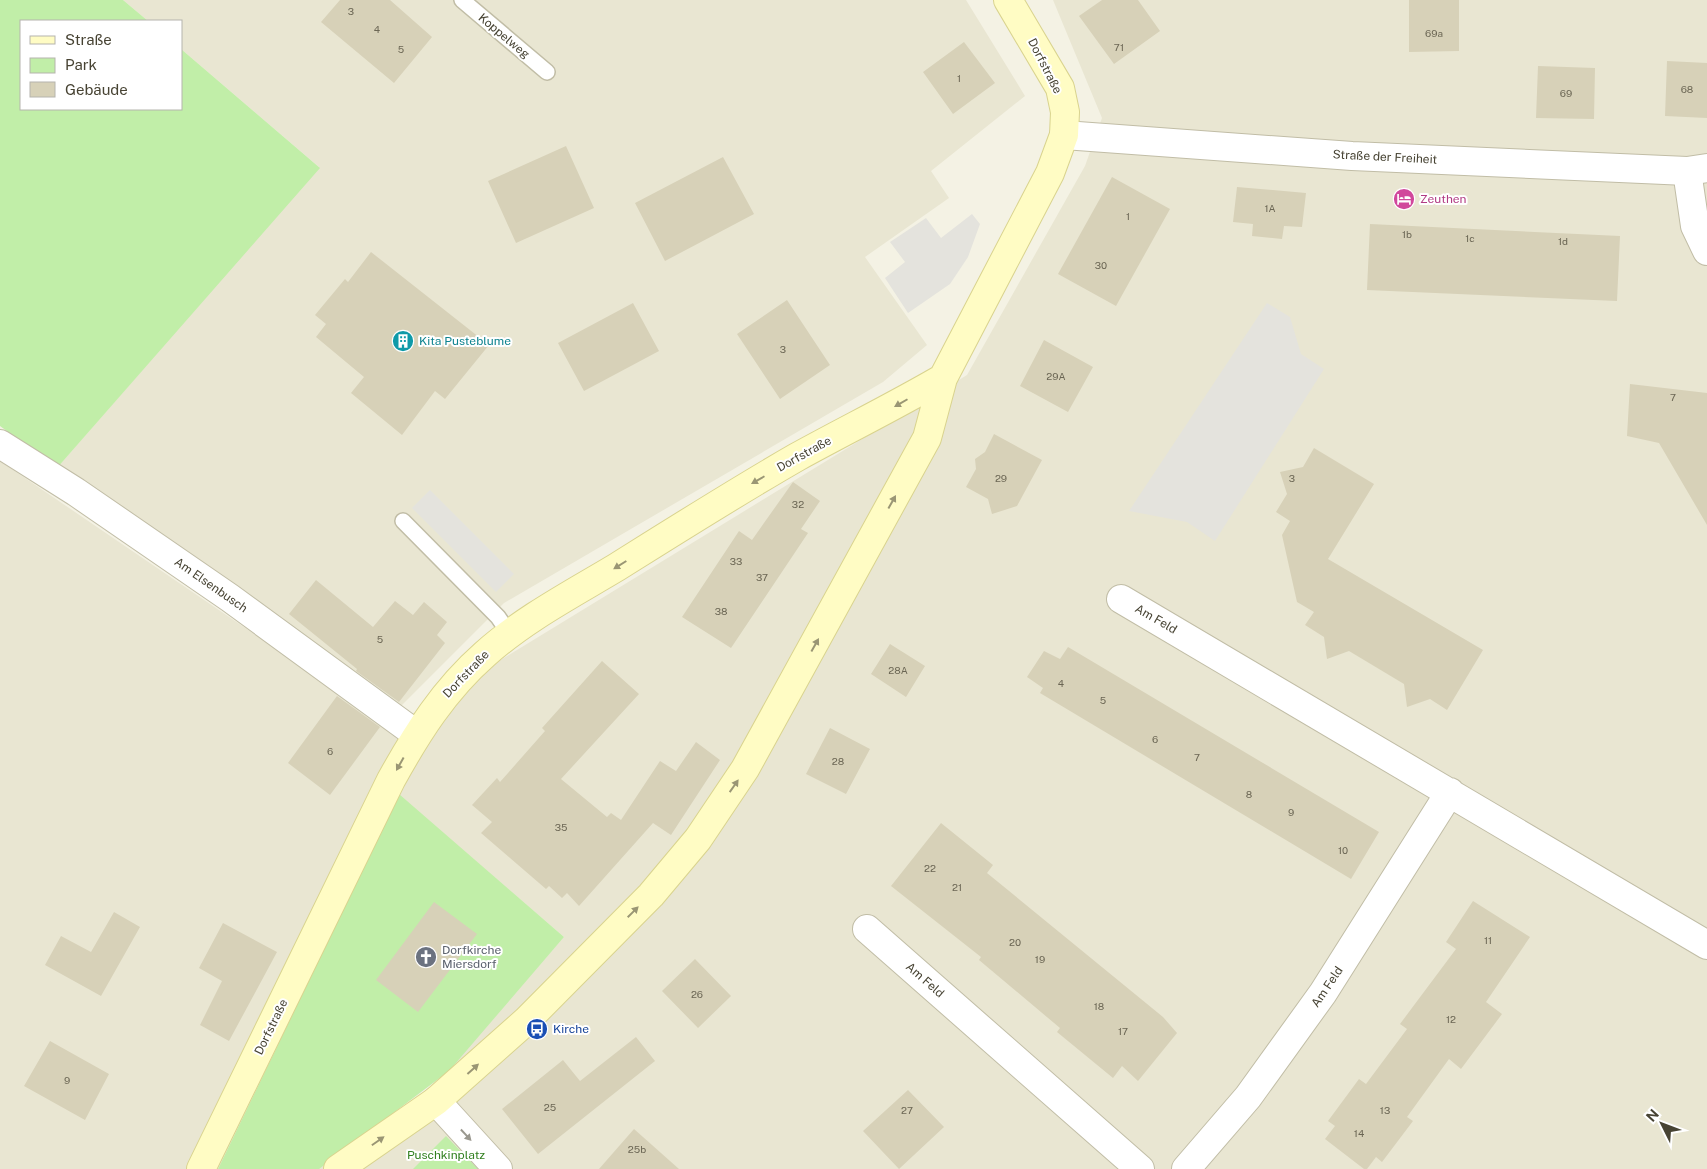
<svg xmlns="http://www.w3.org/2000/svg" width="1707" height="1169" viewBox="0 0 1707 1169" font-family="'Public Sans',sans-serif">
  <rect width="100%" height="100%" fill="#f4f2e4"/>
  <path fill="#e9e6d2" d="M 123,0 L 966,0 L 1025,96 L 931,171 L 949,198 L 865,257 L 927,345 L 883,382 L 504,603 L 400,707 L 57,468 L 319,167 L 181,49 L 181,21 L 148,21 Z
    M 1053,0 L 1707,0 L 1707,1169 L 313,1169 L 428,1092 L 564,937 L 399,795 L 218,1169 L 0,1169 L 0,461 L 391,727 L 967,375 L 1085,166 L 1102,118 Z"/>
  <path fill="#c1eea8" d="M 0,0 L 123,0 L 148,21 L 21,21 L 21,109 L 181,109 L 181,49 L 320,168 L 57,468 L 0,426 Z
    M 399,794 L 564,937 L 449,1071 L 319,1169 L 218,1169 Z
    M 446,1136 L 478,1169 L 413,1169 Z"/>
  <path fill="#e4e3dd" d="M 972,214 L 980,224 L 968,257 L 950,284 L 908,313 L 885,278 L 905,262 L 890,242 L 926,218 L 941,238 Z
    M 1267,303 L 1290,317 L 1301,354 L 1324,369 L 1215,541 L 1187,522 L 1129,511 Z
    M 430,490 L 514,574 L 496,592 L 412,508 Z"/>
  <path fill="#d7d1b8" d="M 340,0 L 390,0 L 432,37 L 394,83 L 321,22 Z
    M 1102,0 L 1138,0 L 1160,31 L 1114,64 L 1079,16 Z
    M 1409,0 L 1459,0 L 1459,51 L 1409,52 Z
    M 964,42 L 995,83 L 953,114 L 923,72 Z
    M 1667,61 L 1707,63 L 1707,118 L 1665,116 Z
    M 1538,66 L 1595,68 L 1594,119 L 1536,118 Z
    M 566,146 L 594,208 L 516,243 L 488,181 Z
    M 723,157 L 754,214 L 665,261 L 635,203 Z
    M 1112,177 L 1170,209 L 1116,306 L 1058,274 Z
    M 1237,187 L 1306,193 L 1302,227 L 1284,226 L 1282,239 L 1252,236 L 1253,224 L 1233,222 Z
    M 1370,224 L 1620,236 L 1617,301 L 1367,290 Z
    M 371,252 L 489,345 L 445,399 L 435,391 L 402,435 L 351,393 L 364,377 L 316,337 L 326,324 L 315,315 L 345,279 L 348,282 Z
    M 787,300 L 830,365 L 780,399 L 737,334 Z
    M 633,303 L 659,351 L 584,391 L 558,343 Z
    M 1044,340 L 1093,367 L 1068,412 L 1020,386 Z
    M 1630,384 L 1707,393 L 1707,525 L 1659,443 L 1627,436 Z
    M 994,434 L 1042,460 L 1017,506 L 992,514 L 988,499 L 966,487 L 976,469 L 975,459 L 985,452 Z
    M 1314,448 L 1374,484 L 1328,559 L 1483,650 L 1447,710 L 1430,699 L 1407,707 L 1404,684 L 1349,651 L 1327,659 L 1324,637 L 1305,625 L 1314,612 L 1297,602 L 1282,535 L 1290,521 L 1276,512 L 1287,494 L 1280,472 L 1303,467 Z
    M 793,482 L 820,501 L 801,529 L 808,533 L 731,648 L 682,617 L 739,531 L 752,540 Z
    M 316,580 L 373,627 L 395,601 L 413,615 L 424,602 L 447,622 L 437,635 L 445,643 L 399,702 L 356,671 L 357,669 L 289,614 Z
    M 890,644 L 925,666 L 906,697 L 871,674 Z
    M 1068,647 L 1379,832 L 1351,879 L 1040,693 L 1043,688 L 1027,677 L 1044,651 L 1060,659 Z
    M 602,661 L 639,694 L 561,779 L 607,817 L 611,813 L 621,820 L 660,761 L 676,771 L 696,742 L 720,760 L 671,835 L 653,823 L 579,906 L 567,893 L 562,898 L 549,886 L 546,889 L 481,833 L 492,822 L 472,805 L 497,778 L 500,782 L 545,731 L 542,728 Z
    M 337,696 L 380,727 L 330,795 L 288,763 Z
    M 830,728 L 870,749 L 846,794 L 806,774 Z
    M 941,823 L 993,865 L 987,873 L 1163,1017 L 1177,1033 L 1138,1081 L 1122,1066 L 1113,1078 L 1057,1032 L 1060,1028 L 979,960 L 981,957 L 891,886 Z
    M 1473,901 L 1530,937 L 1486,1002 L 1502,1014 L 1461,1069 L 1449,1059 L 1407,1117 L 1413,1121 L 1382,1162 L 1376,1157 L 1367,1169 L 1364,1169 L 1325,1139 L 1335,1126 L 1328,1121 L 1359,1079 L 1366,1084 L 1407,1029 L 1400,1024 L 1456,949 L 1446,942 Z
    M 434,902 L 477,934 L 418,1012 L 376,980 Z
    M 114,912 L 140,927 L 101,996 L 45,965 L 61,936 L 91,952 Z
    M 223,923 L 277,952 L 229,1041 L 200,1025 L 222,981 L 199,968 Z
    M 695,959 L 731,996 L 698,1028 L 662,991 Z
    M 636,1037 L 655,1061 L 538,1154 L 502,1109 L 563,1060 L 580,1081 Z
    M 50,1041 L 109,1074 L 85,1120 L 24,1086 Z
    M 908,1090 L 944,1127 L 899,1169 L 863,1131 Z
    M 634,1129 L 679,1169 L 599,1169 Z"/>
  <g fill="none" stroke-linecap="round" stroke-linejoin="round">
    <g stroke="#c1bda6" stroke-width="18">
      <path id="service" d="M 462,0 L 547,72
        M 403,521 L 498,617 L 509,633"/>
    </g>
    <g stroke="#c1bda6" stroke-width="30">
      <path id="minor" d="M 1687,171 L 1695,226 L 1707,251
        M 0,444 L 76,492 L 230,598 L 416,734
        M 1121,599 L 1707,945
        M 867,929 L 1140,1169
        M 436,1101 L 498,1169
        M 1186,1169 L 1248,1097 L 1323,993 L 1450,792"/>
    </g>
    <g stroke="#c1bda6" stroke-width="30">
      <path id="tertiary" d="M 1064,135 L 1352,156 L 1687,171 L 1707,168"/>
    </g>
    <g stroke="#d9d38e" stroke-width="30">
      <path id="secondary" d="M 201,1169 L 391,780 C 417,733 444,690 485,654 C 524,619 572,594 617,567 C 676,530 736,492 797,457 C 846,430 895,406 943,378
        M 338,1169 L 436,1101 L 526,1021 L 651,895 L 698,839 L 745,769 L 927,438 L 943,378 L 1050,173 L 1064,135 L 1065,112 L 1060,88 L 1008,0"/>
    </g>
    <use href="#service" stroke="#fff" stroke-width="15"/>
    <use href="#minor" stroke="#fff" stroke-width="28"/>
    <use href="#tertiary" stroke="#fff" stroke-width="28"/>
    <use href="#secondary" stroke="#fffcc4" stroke-width="28"/>
  </g>
  <defs><path id="oneway-solid" d="M-6-.8H1V-3.2L6.5 0L1 3.2V.8H-6Z" transform="scale(1.25)"/></defs>
  <g fill="#9a9674">
    <use href="#oneway-solid" transform="translate(901 403) rotate(150)"/>
    <use href="#oneway-solid" transform="translate(758 480) rotate(150)"/>
    <use href="#oneway-solid" transform="translate(892 502) rotate(-61)"/>
    <use href="#oneway-solid" transform="translate(620 565) rotate(148)"/>
    <use href="#oneway-solid" transform="translate(815 645) rotate(-61)"/>
    <use href="#oneway-solid" transform="translate(400 764) rotate(119)"/>
    <use href="#oneway-solid" transform="translate(734 786) rotate(-55)"/>
    <use href="#oneway-solid" transform="translate(633 912) rotate(-45)"/>
    <use href="#oneway-solid" transform="translate(473 1069) rotate(-42)"/>
    <use href="#oneway-solid" transform="translate(378 1141) rotate(-35)"/>
  </g>
  <use fill="#9a988f" href="#oneway-solid" transform="translate(466 1135) rotate(47)"/>
  <defs>
    <g id="hotel-disc" transform="scale(1.125)"><circle r="9.5" fill="#d1479c" stroke="#fff"/><path d="M-6-4.5h1.5V1H6V5H4.5V3h-9V5H-6ZM-4 0a1.8 1.8 0 1 1 3.6 0ZM.5 0V-2.5h3Q6-2.5 6 0Z" fill="#fff"/></g>
    <g id="building-disc" transform="scale(1.125)"><circle r="9.5" fill="#0f9aa8" stroke="#fff"/><path d="M-4-6H4V6H1V3H-1V6H-4ZM-2.5-4.3h1.7v1.8h-1.7ZM.8-4.3h1.7v1.8H.8ZM-2.5-1h1.7V.8h-1.7ZM.8-1h1.7V.8H.8Z" fill="#fff"/></g>
    <g id="church-disc" transform="scale(1.125)"><circle r="9.5" fill="#6b7280" stroke="#fff"/><path d="M-1.2-6h2.4v3.5h3.3v2.4h-3.3V6h-2.4V-.1h-3.3v-2.4h3.3Z" fill="#fff"/></g>
    <g id="bus-disc" transform="scale(1.125)"><circle r="9.5" fill="#1a4fb4" stroke="#fff"/><path d="M-5-6H5V4H4V6H2V4H-2V6H-4V4H-5ZM-3.5-4V0h7V-4ZM-3.5 1.2v1.5H-2V1.2ZM2 1.2v1.5H3.5V1.2Z" fill="#fff"/></g>
  </defs>
  <g fill-rule="evenodd">
    <use href="#hotel-disc" x="1404" y="199"/>
    <use href="#building-disc" x="403" y="341"/>
    <use href="#church-disc" x="426" y="957"/>
    <use href="#bus-disc" x="537" y="1029"/>
  </g>
  <g text-anchor="middle" dominant-baseline="central" stroke-width="4" stroke-linejoin="round" paint-order="stroke">
    <g font-size="10" fill="#6b6654">
      <text x="351" y="11">3</text>
      <text x="377" y="29">4</text>
      <text x="1434" y="33">69a</text>
      <text x="1119" y="47">71</text>
      <text x="401" y="49">5</text>
      <text x="959" y="78">1</text>
      <text x="1687" y="89">68</text>
      <text x="1566" y="93">69</text>
      <text x="1270" y="208">1A</text>
      <text x="1128" y="216">1</text>
      <text x="1407" y="234">1b</text>
      <text x="1470" y="238">1c</text>
      <text x="1563" y="241">1d</text>
      <text x="1101" y="265">30</text>
      <text x="783" y="349">3</text>
      <text x="1056" y="376">29A</text>
      <text x="1673" y="397">7</text>
      <text x="1001" y="478">29</text>
      <text x="1292" y="478">3</text>
      <text x="798" y="504">32</text>
      <text x="736" y="561">33</text>
      <text x="762" y="577">37</text>
      <text x="721" y="611">38</text>
      <text x="380" y="639">5</text>
      <text x="898" y="670">28A</text>
      <text x="1061" y="683">4</text>
      <text x="1103" y="700">5</text>
      <text x="1155" y="739">6</text>
      <text x="330" y="751">6</text>
      <text x="1197" y="757">7</text>
      <text x="838" y="761">28</text>
      <text x="1249" y="794">8</text>
      <text x="1291" y="812">9</text>
      <text x="561" y="827">35</text>
      <text x="1343" y="850">10</text>
      <text x="930" y="868">22</text>
      <text x="957" y="887">21</text>
      <text x="1488" y="940">11</text>
      <text x="1015" y="942">20</text>
      <text x="1040" y="959">19</text>
      <text x="697" y="994">26</text>
      <text x="1099" y="1006">18</text>
      <text x="1451" y="1019">12</text>
      <text x="1123" y="1031">17</text>
      <text x="67" y="1080">9</text>
      <text x="550" y="1107">25</text>
      <text x="907" y="1110">27</text>
      <text x="1385" y="1110">13</text>
      <text x="1359" y="1133">14</text>
      <text x="637" y="1149">25b</text>
    </g>
    <g font-size="12" fill="#474333" stroke="#fff">
      <text transform="translate(504 36) rotate(40)">Koppelweg</text>
      <text transform="translate(1045 66) rotate(63)">Dorfstraße</text>
      <text transform="translate(1385 157) rotate(3)">Straße der Freiheit</text>
      <text transform="translate(804 454) rotate(-29)">Dorfstraße</text>
      <text transform="translate(211 585) rotate(35)">Am Elsenbusch</text>
      <text transform="translate(1156 619) rotate(30)">Am Feld</text>
      <text transform="translate(466 674) rotate(-46)">Dorfstraße</text>
      <text transform="translate(925 980) rotate(41)">Am Feld</text>
      <text transform="translate(1327 987) rotate(-56)">Am Feld</text>
      <text transform="translate(271 1027) rotate(-64)">Dorfstraße</text>
    </g>
    <g font-size="12" fill="#b23c85" stroke="#fff" text-anchor="start">
      <text x="1420" y="199">Zeuthen</text>
    </g>
    <g font-size="12" fill="#0d838f" stroke="#fff" text-anchor="start">
      <text x="419" y="341">Kita Pusteblume</text>
    </g>
    <g font-size="12" fill="#5b616d" stroke="#fff" text-anchor="start">
      <text x="442" y="950">Dorfkirche<tspan x="442" dy="14">Miersdorf</tspan></text>
    </g>
    <g font-size="12" fill="#164399" stroke="#fff" text-anchor="start">
      <text x="553" y="1029">Kirche</text>
    </g>
    <g font-size="12" fill="#328020" stroke="#fff">
      <text x="446" y="1155">Puschkinplatz</text>
    </g>
  </g>
  <rect x="20" y="20" width="162" height="90" fill="#ffffff" stroke="#b5b4ad"/>
  <rect x="30" y="36" width="25" height="8" fill="#fffcc4" stroke="#b5b4ad"/>
  <text x="65" y="45" font-size="15" fill="#474333">Straße</text>
  <rect x="30" y="58" width="25" height="15" fill="#c1eea8" stroke="#b5b4ad"/>
  <text x="65" y="70" font-size="15" fill="#474333">Park</text>
  <rect x="30" y="82" width="25" height="15" fill="#d7d1b8" stroke="#b5b4ad"/>
  <text x="65" y="95" font-size="15" fill="#474333">Gebäude</text>
  <g transform="translate(1662 1124) rotate(312)" stroke="#ffffff" stroke-width="4" paint-order="stroke">
  <path d="M0-4L9 19L0 12L-9 19Z" fill="#474333"/>
  <text y="-8" font-size="14" font-weight="bold" text-anchor="middle" fill="#474333">N</text>
  </g>
</svg>
